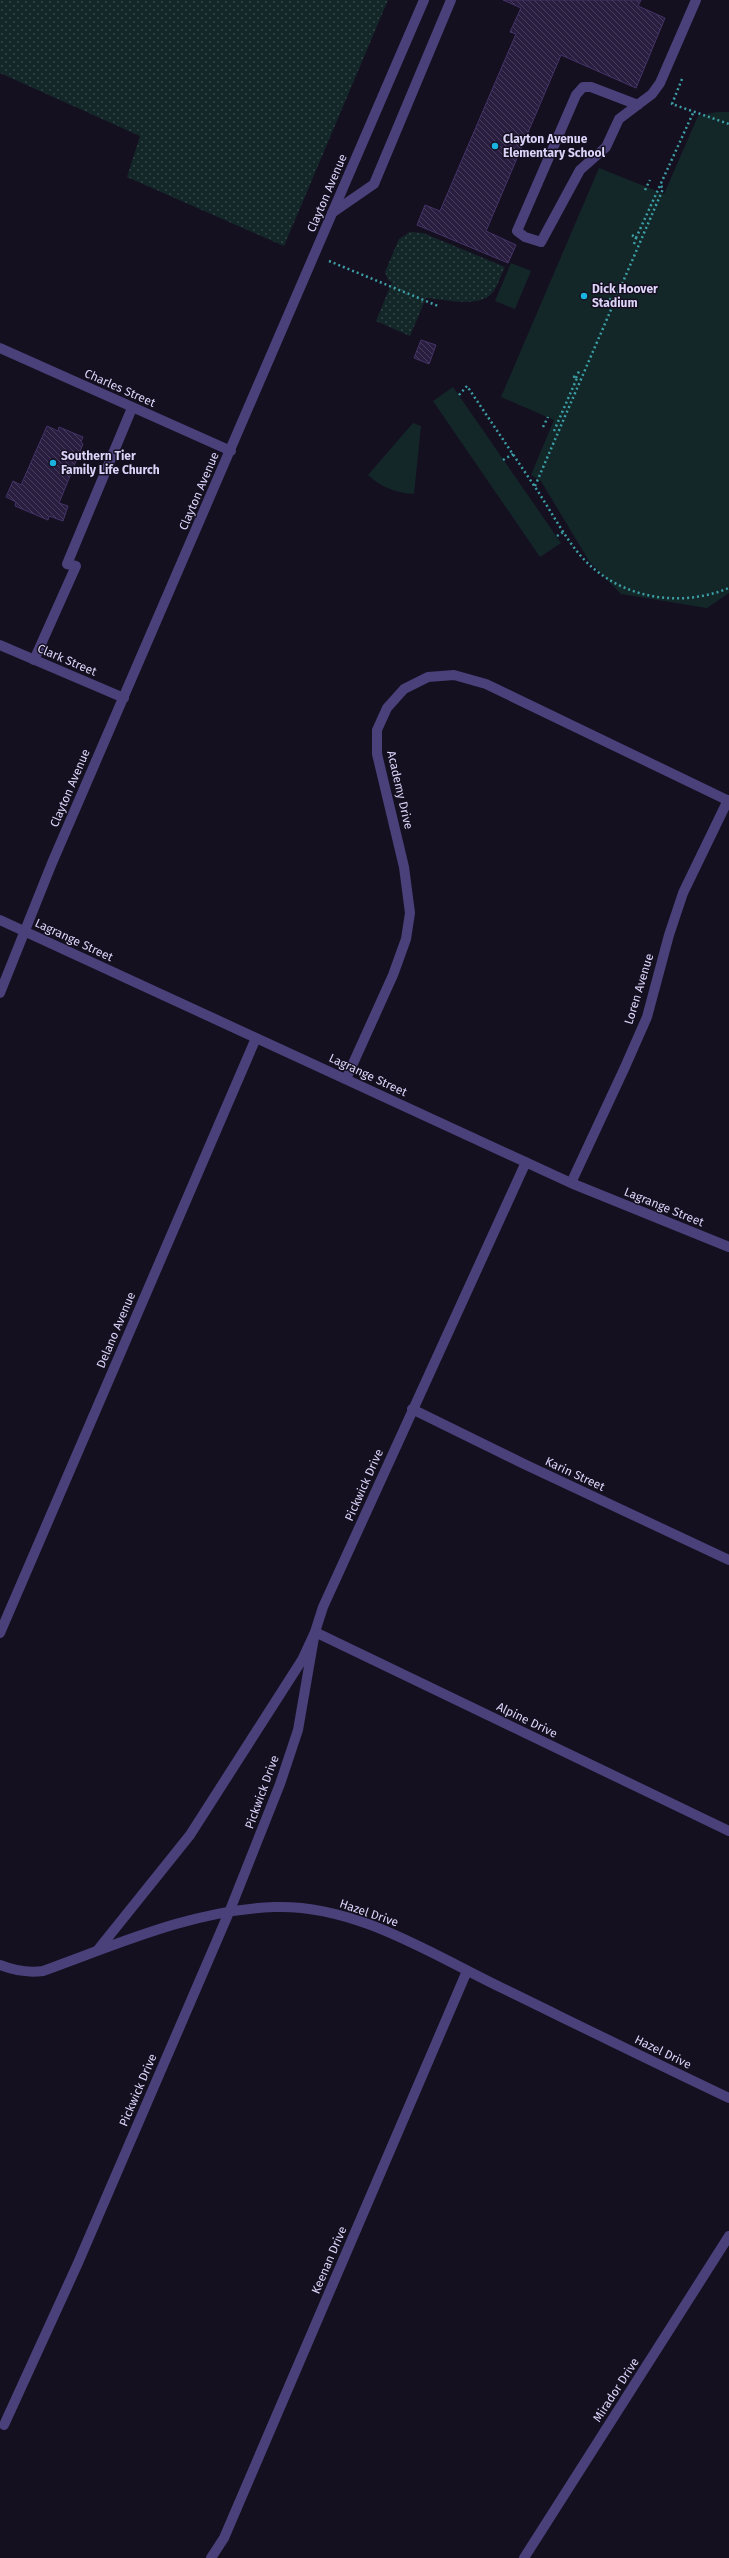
<svg xmlns="http://www.w3.org/2000/svg" width="729" height="2558" viewBox="0 0 729 2558" font-family="'Fira Sans',sans-serif">
  <defs>
    <pattern id="park-dots" width="8" height="8" patternUnits="userSpaceOnUse"><rect width="8" height="8" fill="#132729"/><path d="M2 2h.1M6 6h.1" fill="none" stroke="#354549" stroke-width="1.8" stroke-linecap="round"/></pattern>
    <pattern id="building-back-hatch" width="6" height="6" patternUnits="userSpaceOnUse"><rect width="6" height="6" fill="#291e3f"/><path d="M-1 5l2 2M0 0l6 6M5-1l2 2" fill="none" stroke="#483e5c"/></pattern>
  </defs>
  <rect width="100%" height="100%" fill="#151020"/>
  <path fill="#132729" d="M 717,112 L 729,112 L 729,593 L 707,608 L 621,594 L 589,561 L 541,481 L 531,475 L 554,420 L 501,397 L 599,168 L 664,194 L 698,116 Z
    M 511,263 L 531,271 L 515,309 L 495,301 Z
    M 453,387 L 561,543 L 540,557 L 433,401 Z
    M 413,423 L 421,426 L 414,494 C 396,493 381,487 368,475 Z"/>
  <path fill="url(#park-dots)" d="M 0,0 L 388,0 L 284,246 L 127,177 L 140,136 L 0,73 Z
    M 410,232 L 423,233 L 505,267 C 501,275 498,285 493,292 C 480,309 444,299 426,298 L 410,336 L 376,321 L 392,282 L 388,280 L 385,272 L 399,239 Z"/>
  <path fill="url(#building-back-hatch)" stroke="#443368" d="M 503,0 L 641,0 L 638,6 L 665,18 L 636,88 L 561,55 L 486,231 L 516,245 L 508,263 L 417,225 L 425,205 L 440,211 L 516,34 L 510,32 L 521,8 Z
    M 421,340 L 436,345 L 429,364 L 414,358 Z
    M 47,426 L 58,431 L 59,427 L 83,437 L 81,442 L 83,444 L 59,503 L 68,506 L 63,521 L 49,516 L 48,520 L 15,506 L 16,502 L 6,497 L 13,481 L 21,485 Z"/>
  <g fill="none" stroke-linecap="round" stroke-linejoin="round">
    <path stroke="#3c9fa6" stroke-width="2.5" stroke-dasharray="2 3" stroke-linecap="butt" d="M 682,79 L 672,104 L 729,124
      M 645,190 L 650,180
      M 632,235 L 636,238 L 694,111
      M 634,244 L 636,238
      M 329,261 L 438,306
      M 603,303 L 607,305 L 611,298 L 615,300
      M 576,378 L 580,369
      M 459,395 L 467,386 C 490,420 512,453 535,487 C 550,509 563,535 580,555 C 617,598 678,609 729,588
      M 543,427 L 548,417
      M 554,431 L 577,378 L 572,376
      M 503,460 L 513,454
      M 535,486 L 663,189 L 660,184
      M 557,536 L 565,531"/>
    <path stroke="#4a407a" stroke-width="10" d="M 638,105 L 591,87 L 583,87 L 576,95 L 517,231 L 525,237 L 541,242 L 580,170 L 606,147 L 619,119 L 652,94 L 660,83 L 696,0
      M 332,213 L 374,184 L 451,0
      M 34,660 L 76,566 L 67,564 L 132,408"/>
    <path stroke="#4a407a" stroke-width="10" d="M 0,348 L 231,451
      M 0,645 L 124,698
      M 0,920 L 571,1183 L 729,1247
      M 0,993 L 52,863 L 424,0
      M 346,1079 L 393,975 L 406,939 L 410,913 L 404,867 L 377,754 L 377,730 L 387,708 L 404,689 L 428,677 L 454,675 L 486,684 L 729,801
      M 571,1183 L 625,1067 L 647,1017 L 669,935 L 683,893 L 728,800
      M 412,1409 L 524,1464 L 729,1560
      M 0,1633 L 256,1038
      M 97,1951 L 190,1835 L 302,1660 L 315,1632 L 729,1831
      M 0,1965 C 15,1971 27,1973 43,1971 C 118,1944 193,1910 274,1907 C 356,1904 431,1954 502,1988 C 578,2025 653,2062 729,2098
      M 4,2425 L 78,2263 L 230,1910 L 280,1784 L 298,1730 L 315,1632 L 323,1607 L 526,1162
      M 211,2558 L 224,2538 L 467,1971
      M 524,2558 L 729,2236"/>
  </g>
  <g fill="#1ab3e0" stroke="#151020" stroke-width="1.5">
    <circle cx="495" cy="146" r="4"/>
    <circle cx="584" cy="296" r="4"/>
    <circle cx="53" cy="463" r="4"/>
  </g>
  <g text-anchor="middle" dominant-baseline="central" stroke-width="3" stroke-linejoin="round" paint-order="stroke">
    <g font-size="12" font-weight="bold" fill="#ddd4fa" stroke="#151020" text-anchor="start">
      <text x="503" y="139">Clayton Avenue<tspan x="503" dy="14">Elementary School</tspan></text>
      <text x="592" y="289">Dick Hoover<tspan x="592" dy="14">Stadium</tspan></text>
      <text x="61" y="456">Southern Tier<tspan x="61" dy="14">Family Life Church</tspan></text>
    </g>
    <g font-size="12" fill="#ddd4fa" stroke="#151020">
      <text transform="translate(327 193) rotate(-67)">Clayton Avenue</text>
      <text transform="translate(120 388) rotate(24)">Charles Street</text>
      <text transform="translate(199 491) rotate(-67)">Clayton Avenue</text>
      <text transform="translate(67 660) rotate(23)">Clark Street</text>
      <text transform="translate(70 788) rotate(-67)">Clayton Avenue</text>
      <text transform="translate(400 790) rotate(77)">Academy Drive</text>
      <text transform="translate(74 940) rotate(25)">Lagrange Street</text>
      <text transform="translate(639 989) rotate(-73)">Loren Avenue</text>
      <text transform="translate(368 1075) rotate(25)">Lagrange Street</text>
      <text transform="translate(664 1207) rotate(22)">Lagrange Street</text>
      <text transform="translate(116 1330) rotate(-67)">Delano Avenue</text>
      <text transform="translate(575 1474) rotate(25)">Karin Street</text>
      <text transform="translate(364 1485) rotate(-66)">Pickwick Drive</text>
      <text transform="translate(527 1720) rotate(26)">Alpine Drive</text>
      <text transform="translate(262 1792) rotate(-70)">Pickwick Drive</text>
      <text transform="translate(369 1913) rotate(19)">Hazel Drive</text>
      <text transform="translate(663 2052) rotate(26)">Hazel Drive</text>
      <text transform="translate(138 2090) rotate(-67)">Pickwick Drive</text>
      <text transform="translate(329 2260) rotate(-67)">Keenan Drive</text>
      <text transform="translate(616 2390) rotate(-57)">Mirador Drive</text>
    </g>
  </g>
</svg>
